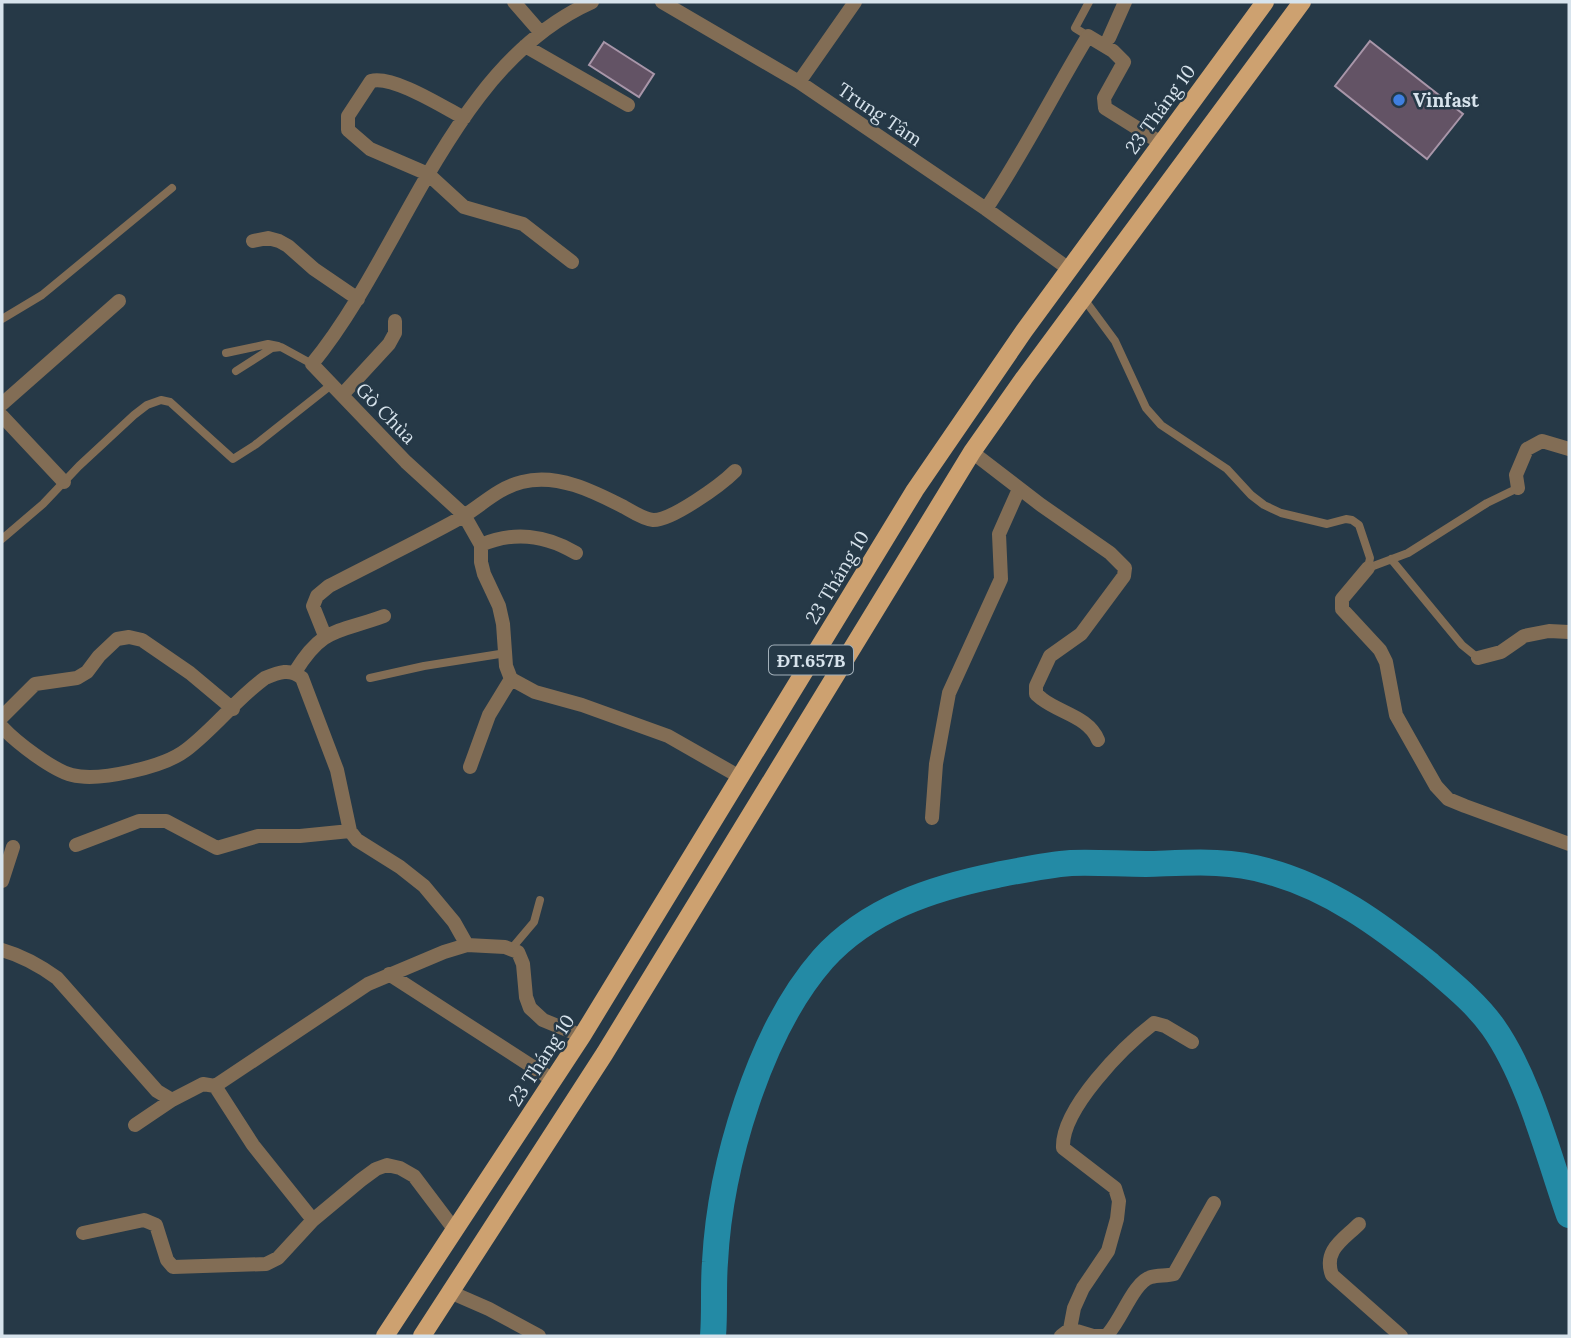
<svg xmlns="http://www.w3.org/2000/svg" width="1571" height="1338" viewBox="0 0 1571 1338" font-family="Lora,serif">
  <rect width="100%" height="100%" fill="#263947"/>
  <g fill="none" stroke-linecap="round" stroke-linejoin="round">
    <path stroke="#238aa5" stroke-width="26" d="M 713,1336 C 715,1311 713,1286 715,1262 C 720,1166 759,1032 823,959 C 868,909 933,888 997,875 C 1022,870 1046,865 1071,863 C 1096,862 1121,864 1146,864 C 1187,863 1227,859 1267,871 C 1330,888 1380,925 1430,965 C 1452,984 1476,1003 1493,1027 C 1529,1078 1548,1155 1569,1215"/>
  </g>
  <path fill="#635365" stroke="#a896a9" stroke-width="2" d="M 1370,41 L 1463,114 L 1427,159 L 1335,86 Z
    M 604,42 L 654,74 L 639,97 L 589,65 Z"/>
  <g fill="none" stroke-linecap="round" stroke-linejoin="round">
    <path stroke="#826d55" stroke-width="8" d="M 1088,36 L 1075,28 L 1089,2
      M 1084,299 L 1115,341 L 1146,408 L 1161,425 L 1227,469 L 1251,495 L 1264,505 L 1281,513 L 1327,524 L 1346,519 L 1352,520 L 1359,525 L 1370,558 L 1368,568 L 1408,553 L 1487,503 L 1518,488
      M 2,319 L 42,295 L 172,188
      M 226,353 L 268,344 L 278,346
      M 236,371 L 272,348 L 281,347 L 312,364
      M 2,539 L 43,504 L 79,466 L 134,415 L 147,405 L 161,400 L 170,402 L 233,459 L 255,445 L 331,385
      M 1391,559 L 1462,645 L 1478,658
      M 370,678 L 424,666 L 506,653
      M 512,948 L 534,922 L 540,900"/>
    <path stroke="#826d55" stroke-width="14" d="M 514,2 L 541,33
      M 592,2 C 452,64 404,252 312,364 L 406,462 L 464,515 L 481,545 L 481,562 L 484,574 L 499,606 L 503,624 L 506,666 L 511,679 L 535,692 L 582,705 L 668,736 L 740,777
      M 662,2 L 799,82 L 986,209 L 1069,269
      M 1109,38 L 1125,2
      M 525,46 L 628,105
      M 799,82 L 855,2
      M 464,118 C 443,107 393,75 371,81 L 348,116 L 348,130 L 370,149 L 428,174 L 464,207 L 523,224 L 572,262
      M 986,209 C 1023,154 1053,94 1088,36 L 1113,51 L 1124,62 L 1104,98 L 1105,108 L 1161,143
      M 253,241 L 268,238 L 279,241 L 288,246 L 314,269 L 358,299
      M 342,395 L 389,344 L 395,333 L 395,321
      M 2,404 L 119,301
      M 2,416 L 64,482
      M 972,452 L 1041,505 L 1110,553 L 1125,568 L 1124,576 L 1081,634 L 1050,656 L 1036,686 L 1036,694 L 1042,699 C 1060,713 1089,717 1098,740
      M 1518,488 L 1516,475 L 1527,449 L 1542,441 L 1569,449
      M 481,545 C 513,531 546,535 576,553
      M 1368,568 L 1342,599 L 1342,609 L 1380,650 L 1386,662 L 1396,715 L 1436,786 L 1448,799 L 1465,806 L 1569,844
      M 325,636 L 313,606 L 317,596 L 329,586 C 373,563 419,541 462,517 C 482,505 498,488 522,482 C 557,473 593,491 624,507 C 633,512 643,519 653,520 C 671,521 721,485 735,471
      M 1478,658 L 1501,652 L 1524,636 L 1549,631 L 1569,632
      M 295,672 C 323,626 338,633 384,616
      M 2,717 L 35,684 L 77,678 L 87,672 L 99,656 L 117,639 L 129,637 L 142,640 L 190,673 L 233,709
      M 2,727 C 16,742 52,770 72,775 C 99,782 164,767 186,750 C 215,728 236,699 265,678 C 279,672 290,668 302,678 L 337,770 L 350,831 L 357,840 L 400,867 L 424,886 L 454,922 L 467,945 L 505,947 L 518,952 L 523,964 L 526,997 L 530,1008 L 543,1020 L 582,1036
      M 470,767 L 489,715 L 511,679
      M 932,818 L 936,764 L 949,693 L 1001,579 L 999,534 L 1019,489
      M 76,845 L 139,821 L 166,821 L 217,848 L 258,836 L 300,836 L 350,831
      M 2,881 L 13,847
      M 2,950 C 23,956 39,965 57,978 L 157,1091 L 172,1100
      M 389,974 L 553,1080
      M 215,1086 L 368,984 L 444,952 L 467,945
      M 135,1125 L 172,1100 L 203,1084 L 215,1086 L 253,1145 L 313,1220
      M 1359,1224 C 1343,1240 1323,1250 1332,1275 L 1401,1336
      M 83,1233 L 144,1220 L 156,1225 L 167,1260 L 173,1267 L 266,1264 L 278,1258 L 313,1220 L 361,1180 L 376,1169 L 387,1165 L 400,1168 L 414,1176 L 454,1229
      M 450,1292 L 489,1309 L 539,1336
      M 1070,1329 L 1093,1336 L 1106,1336 C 1121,1322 1133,1282 1151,1277 C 1158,1275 1167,1276 1174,1274 L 1214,1203
      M 1061,1336 L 1070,1329 L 1074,1308 L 1083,1288 L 1108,1251 L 1117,1219 L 1119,1201 L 1115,1188 L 1063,1148 C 1061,1109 1124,1046 1154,1023 L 1165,1026 L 1192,1042"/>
    <path stroke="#cda170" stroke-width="18" d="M 385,1336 L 582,1036 L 915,490 L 1024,331 L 1265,2
      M 422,1336 L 605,1053 L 972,452 L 1024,378 L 1302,2"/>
  </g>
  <circle fill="#3f7fe0" stroke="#263947" stroke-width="2.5" cx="1399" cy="100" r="7"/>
  <g text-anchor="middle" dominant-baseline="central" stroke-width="5" stroke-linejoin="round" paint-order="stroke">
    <rect fill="#263947" stroke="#a2b0ba" stroke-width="2" x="769" y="645.5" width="84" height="29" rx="5"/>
    <g font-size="18" font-weight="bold" fill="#d7e3ec">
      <text x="811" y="660">ĐT.657B</text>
    </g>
    <g font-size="19" font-weight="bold" fill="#d7e3ec" stroke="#263947" text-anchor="start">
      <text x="1413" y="100">Vinfast</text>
    </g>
    <g font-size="19" fill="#d7e3ec" stroke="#263947">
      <text transform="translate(1160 109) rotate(-54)">23 Tháng 10</text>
      <text transform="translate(880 114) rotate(34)">Trung Tâm</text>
      <text transform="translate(386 413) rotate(46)">Gò Chùa</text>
      <text transform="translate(837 577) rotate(-59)">23 Tháng 10</text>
      <text transform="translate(541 1060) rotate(-57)">23 Tháng 10</text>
    </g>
  </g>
  <rect width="1571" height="1338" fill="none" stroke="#d7e3ec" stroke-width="7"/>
</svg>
